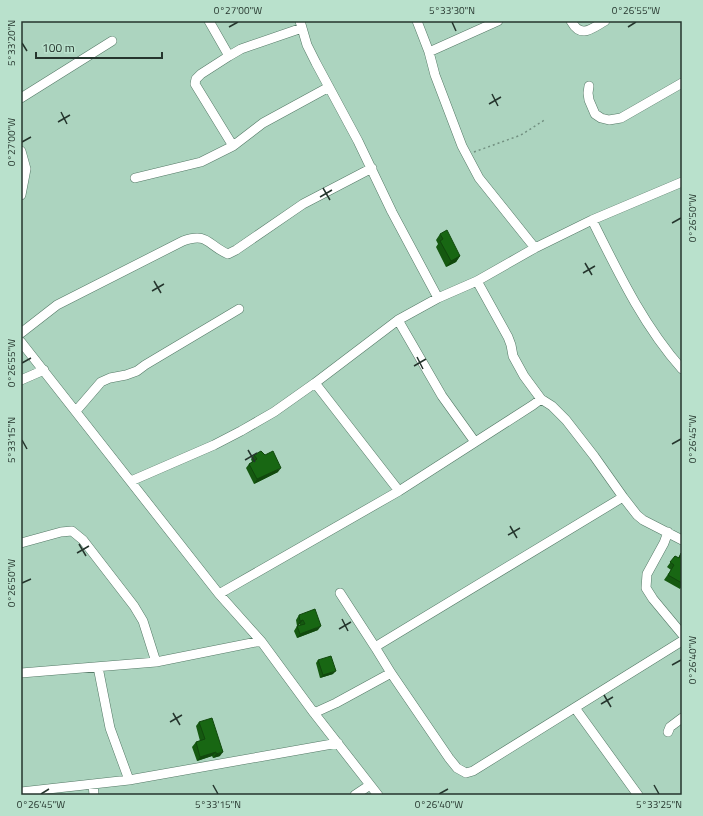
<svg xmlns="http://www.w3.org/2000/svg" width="703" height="816" viewBox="0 0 703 816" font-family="'Titillium Web',sans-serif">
  <rect width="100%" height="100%" fill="#acd4bf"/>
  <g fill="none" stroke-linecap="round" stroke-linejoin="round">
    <g stroke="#547966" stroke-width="10">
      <path id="minor" d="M 209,21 L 229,56
        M 300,21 L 307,45 L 316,63 L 358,141 L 392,212 L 438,298
        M 417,21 L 429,52 L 435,75 L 462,146 L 479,178 L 535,248
        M 571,21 C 581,39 591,29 605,21
        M 429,52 L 498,21
        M 589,86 L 588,93 L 589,100 L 595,114 L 601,118 L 609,120 L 621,118 L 682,83
        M 21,98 L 112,41
        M 233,146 L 195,84 L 196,79 L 201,74 L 229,56 L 241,49 L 302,28
        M 21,151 L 26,169 L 21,195
        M 135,178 L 201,162 L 233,146 L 263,123 L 329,87
        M 592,220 C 618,272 643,325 682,369
        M 477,281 L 508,337 L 511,345 L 513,356 L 524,376 L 541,399 L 552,406 L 566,420 L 594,456 L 623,497
        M 398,320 L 442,396 L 475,442
        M 21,333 L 57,305 L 183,241 C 208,232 207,245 228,254 L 236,250 L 303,204 L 372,168
        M 21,342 L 219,594 L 261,641 L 314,713 L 378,795
        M 21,380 L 44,370
        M 315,383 L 399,491
        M 76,411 L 101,382 L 110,378 L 126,375 L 137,371 L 145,365 L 239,309
        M 131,481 L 214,445 L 241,431 L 274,412 L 315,383 L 398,320 L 438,298 L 477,281 L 535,248 L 592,220 L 682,182
        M 668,532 L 664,543 L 647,574 L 646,588 L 653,599 L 682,634
        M 682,540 L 643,520 L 637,515 L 623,497 L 375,647 L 391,673 L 449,758 L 457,768 L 466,773 L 473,771 L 682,641
        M 21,543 L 61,532 L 72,531 L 83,540 L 134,606 L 143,621 L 156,662
        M 340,593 L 375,647
        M 219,594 L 399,491 L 533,405 L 541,399
        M 98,667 L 110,728 L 129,780 L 338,743
        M 21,673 L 156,662 L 261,641
        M 575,708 L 638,795
        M 314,713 L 336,703 L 391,673
        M 668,732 L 670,727 L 682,718
        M 93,784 L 94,795
        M 21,792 L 129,780
        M 355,795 L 370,785"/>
    </g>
    <path stroke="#729080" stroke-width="1.5" stroke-dasharray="2 3" stroke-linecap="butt" d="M 474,152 L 521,135 L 546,119"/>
    <use href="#minor" stroke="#fff" stroke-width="9"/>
  </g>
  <path fill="#155910" d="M 440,234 L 460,256 L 456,262 L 446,267 L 436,247 L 438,244 L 436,240 Z
    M 254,455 L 278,472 L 254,484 L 246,468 L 249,464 L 252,462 L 251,459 Z
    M 681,553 L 682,553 L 682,586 L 680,589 L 664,580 L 671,570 L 667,567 L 675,556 L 678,558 Z
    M 299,615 L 318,630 L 297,638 L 294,631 L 297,626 L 300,625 L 300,624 L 297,626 L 296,620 Z
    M 318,660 L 333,674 L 320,678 L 316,663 Z
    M 199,722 L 220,756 L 213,758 L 212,756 L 197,761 L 192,747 L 196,742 L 200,741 L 196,726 Z"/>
  <path fill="#11480d" d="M 460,256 L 456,262 L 446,267 L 451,261 Z
    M 281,468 L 278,472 L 254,484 L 257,479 Z
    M 303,620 L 300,624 L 297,626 L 300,621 Z
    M 321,626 L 318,630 L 297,638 L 300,634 Z
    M 336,671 L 333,674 L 320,678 L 323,675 Z
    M 216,752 L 212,756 L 197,761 L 200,757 Z
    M 223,752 L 220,756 L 213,758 L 216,754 Z"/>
  <path fill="#186713" stroke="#11480d" d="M 447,230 L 460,256 L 451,261 L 440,241 L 443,239 L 440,234 Z
    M 261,451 L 265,455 L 273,451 L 281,468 L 257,479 L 249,464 L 257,459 L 254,455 Z
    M 681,553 L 682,553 L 682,583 L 668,575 L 674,565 L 670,562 L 675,556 L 679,558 Z
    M 315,609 L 321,626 L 300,634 L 297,626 L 305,624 L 303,620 L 300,621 L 299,615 Z
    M 331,656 L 336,671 L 323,675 L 318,660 Z
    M 212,718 L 223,752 L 216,754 L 216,752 L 200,757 L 196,742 L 205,739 L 199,722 Z"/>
  <path fill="none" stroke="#25352d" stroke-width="1.5" d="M 452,22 L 456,31M 229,27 L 238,22M 628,27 L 636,22M 22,43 L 27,51M 492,94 L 498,106M 489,104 L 501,97M 61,112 L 67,124M 58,122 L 70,115M 22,142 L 31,137M 323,188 L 330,200M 320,197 L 332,190M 672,223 L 681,218M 585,263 L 592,275M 583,273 L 595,266M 154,281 L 161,293M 152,291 L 164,284M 417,357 L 423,369M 22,363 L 31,358M 414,366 L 426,359M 22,440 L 27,449M 672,444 L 681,439M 248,450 L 255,462M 245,460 L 257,453M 510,526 L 517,538M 508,535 L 520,528M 79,544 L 86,556M 77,553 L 89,546M 22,583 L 31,579M 342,619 L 348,631M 339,629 L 351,622M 672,665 L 681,660M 604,695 L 611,707M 601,704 L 613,697M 173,713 L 180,725M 170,722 L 182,715M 213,785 L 218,794M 654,785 L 659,794M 41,794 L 49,789M 439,794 L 448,789"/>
  <rect width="703" height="816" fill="none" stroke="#b9e1cc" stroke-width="44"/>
  <path d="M36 52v6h126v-6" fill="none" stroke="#25352d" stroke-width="2"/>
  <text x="42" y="52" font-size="12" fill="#25352d" stroke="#b9e1cc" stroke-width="3" paint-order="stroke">100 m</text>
  <rect x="22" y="22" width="659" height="772" fill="none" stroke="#25352d" stroke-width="1.5"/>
  <g font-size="10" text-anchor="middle" fill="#25352d">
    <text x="238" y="14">0°27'00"W</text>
    <text x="452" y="14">5°33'30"N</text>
    <text x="636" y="14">0°26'55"W</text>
    <text transform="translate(11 43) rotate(-90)" y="4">5°33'20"N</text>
    <text transform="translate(11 142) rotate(-90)" y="4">0°27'00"W</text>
    <text transform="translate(692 218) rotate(-90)" y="4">0°26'50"W</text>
    <text transform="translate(11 363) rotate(-90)" y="4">0°26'55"W</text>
    <text transform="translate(692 439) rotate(-90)" y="4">0°26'45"W</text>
    <text transform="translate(11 440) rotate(-90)" y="4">5°33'15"N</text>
    <text transform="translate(11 583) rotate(-90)" y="4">0°26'50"W</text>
    <text transform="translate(692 660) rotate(-90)" y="4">0°26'40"W</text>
    <text x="41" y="808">0°26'45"W</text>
    <text x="218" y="808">5°33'15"N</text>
    <text x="439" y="808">0°26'40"W</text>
    <text x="659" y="808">5°33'25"N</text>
  </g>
</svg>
